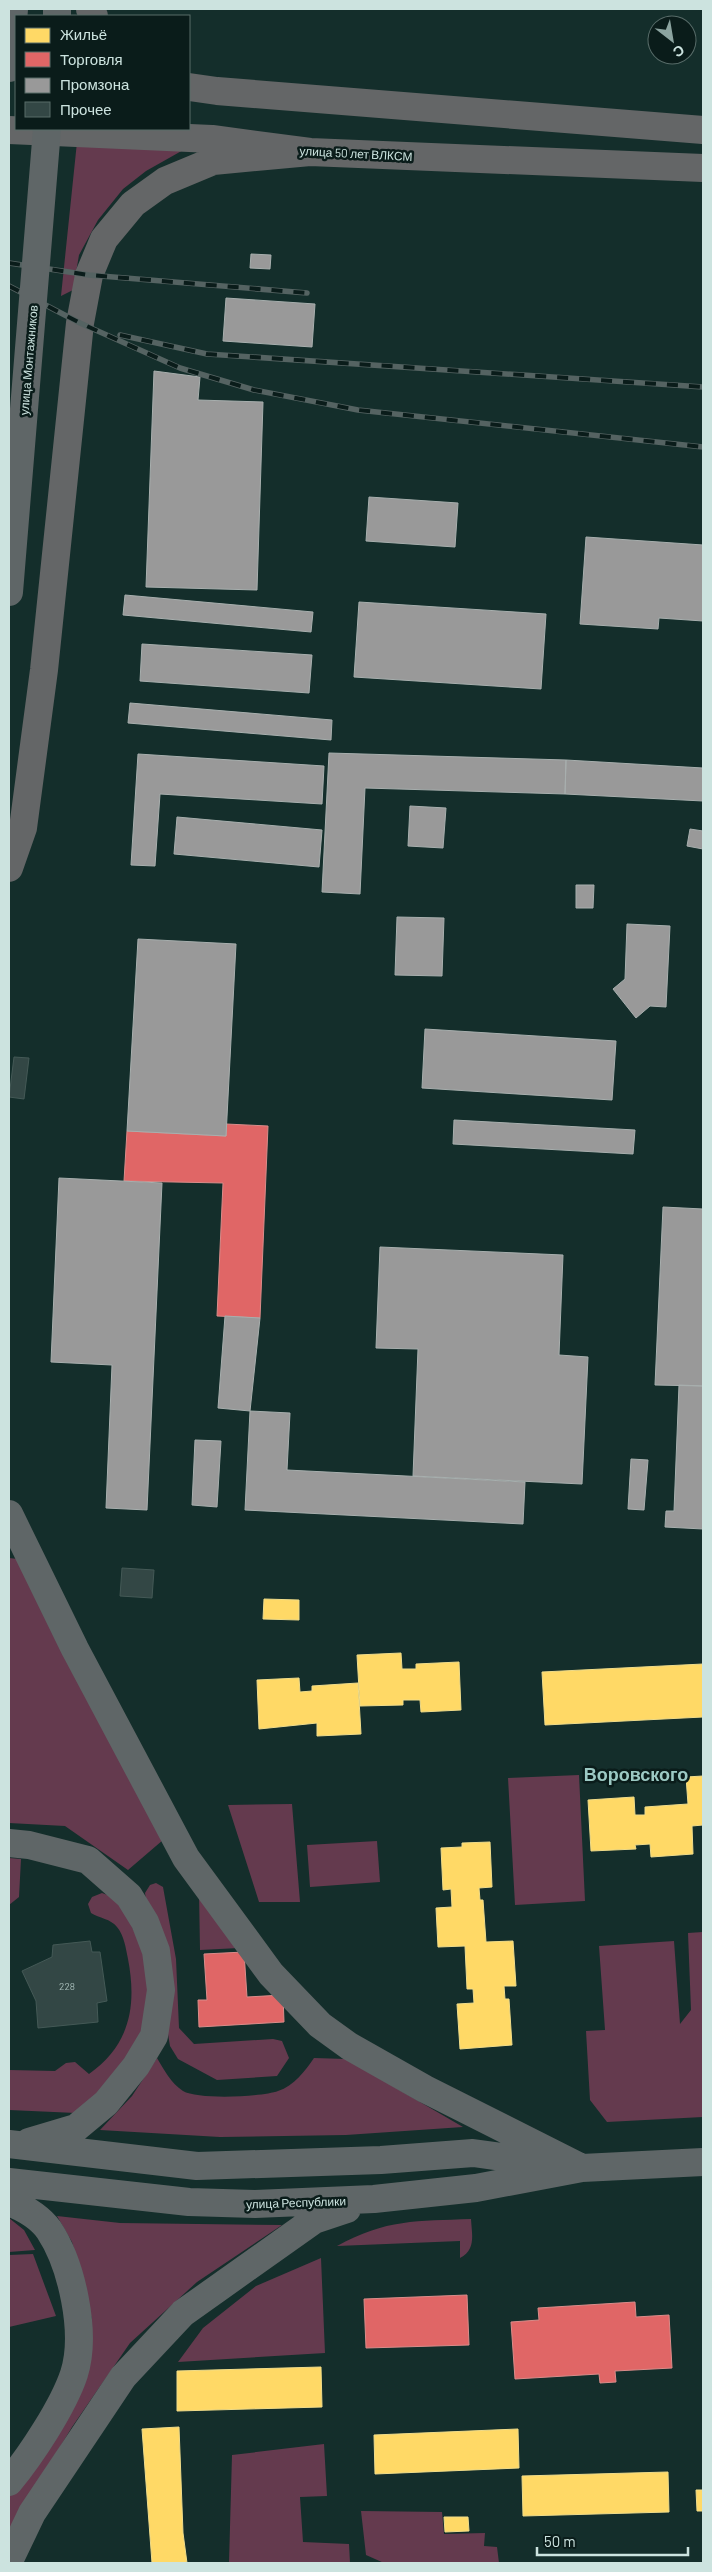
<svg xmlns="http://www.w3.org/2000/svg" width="712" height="2572" viewBox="0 0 712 2572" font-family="Barlow,sans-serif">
  <rect width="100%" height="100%" fill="#142e2b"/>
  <path fill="#643a4e" d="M 77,142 L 185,149 L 146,171 L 123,189 L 98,220 L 79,255 L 73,290 L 61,296 Z
    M 9,1558 L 18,1559 L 163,1840 L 128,1870 L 65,1826 L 9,1823 Z
    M 579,1775 L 585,1901 L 515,1905 L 508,1778 Z
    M 292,1804 L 300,1902 L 259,1902 L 228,1805 Z
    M 377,1841 L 380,1882 L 310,1887 L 307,1845 Z
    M 9,1858 L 21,1859 L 19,1897 L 9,1905 Z
    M 156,1883 L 163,1887 L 176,1959 L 179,2028 L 194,2044 L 273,2039 L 282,2041 L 289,2058 L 277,2076 L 217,2080 L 178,2059 L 170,2046 L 145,1893 L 150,1885 Z
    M 199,1892 L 239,1948 L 200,1950 Z
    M 102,1893 L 113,1897 L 127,1915 L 148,1963 L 147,2022 L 132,2051 L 95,2098 L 76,2113 L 9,2110 L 9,2070 L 55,2071 L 66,2063 L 75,2062 L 89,2074 C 130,2045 137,2006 128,1959 C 126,1949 124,1935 117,1927 C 111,1919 99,1918 91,1913 L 88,1904 L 92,1897 Z
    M 703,1932 L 703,2117 L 607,2122 L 590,2100 L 586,2031 L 605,2030 L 599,1946 L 674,1941 L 680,2024 L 691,2010 L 688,1933 Z
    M 157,2058 C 164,2070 171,2083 183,2091 C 198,2100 262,2097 278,2091 C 294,2086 305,2071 314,2058 L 346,2059 L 463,2127 L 346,2135 L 220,2137 L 100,2130 L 132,2096 Z
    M 57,2216 L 120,2223 L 282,2225 L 197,2282 L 130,2343 L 72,2427 L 9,2532 L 9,2496 L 40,2456 L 89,2359 L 92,2320 L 83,2279 L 72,2242 Z
    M 9,2218 L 24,2230 L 35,2250 L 9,2252 Z
    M 471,2219 C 472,2235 476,2250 460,2258 L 460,2241 L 337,2246 C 386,2219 417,2221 471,2219 Z
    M 33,2254 L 56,2316 L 9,2327 L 9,2255 Z
    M 321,2258 L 325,2353 L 178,2362 L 203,2328 L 256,2286 Z
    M 324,2444 L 327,2496 L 300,2497 L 303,2542 L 349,2544 L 350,2563 L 229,2563 L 232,2455 Z
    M 361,2511 L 442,2512 L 444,2534 L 485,2533 L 484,2546 L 497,2547 L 499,2563 L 384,2563 L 366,2555 Z"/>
  <path fill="#ffd966" stroke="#f0dc8a" d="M 264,1599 L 299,1600 L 299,1620 L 263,1619 Z
    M 401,1653 L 402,1669 L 416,1669 L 416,1664 L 459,1662 L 461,1710 L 421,1712 L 420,1700 L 403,1700 L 403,1705 L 360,1706 L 357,1655 Z
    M 703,1664 L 703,1717 L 545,1725 L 542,1672 Z
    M 299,1678 L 300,1692 L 312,1691 L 312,1686 L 358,1683 L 361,1734 L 317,1736 L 317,1723 L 259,1729 L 257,1680 Z
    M 703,1776 L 703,1825 L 692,1826 L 693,1854 L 651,1857 L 650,1844 L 635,1845 L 636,1849 L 591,1851 L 588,1800 L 634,1797 L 635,1815 L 645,1815 L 645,1807 L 688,1804 L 686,1777 Z
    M 490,1842 L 492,1887 L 479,1888 L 480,1900 L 483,1900 L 486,1942 L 513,1941 L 516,1986 L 504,1986 L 505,1999 L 509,1999 L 512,2045 L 460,2049 L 457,2004 L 474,2003 L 473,1989 L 467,1989 L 465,1946 L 438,1947 L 436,1908 L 452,1907 L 451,1889 L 443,1890 L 441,1848 L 462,1847 L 462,1843 Z
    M 321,2367 L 322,2407 L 177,2411 L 177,2371 Z
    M 179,2427 L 183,2533 L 187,2563 L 152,2563 L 142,2429 Z
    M 518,2429 L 519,2468 L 375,2474 L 374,2435 Z
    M 668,2472 L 669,2512 L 523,2516 L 522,2476 Z
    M 696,2490 L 703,2490 L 703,2511 L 697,2511 Z
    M 444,2517 L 468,2517 L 469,2531 L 445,2532 Z"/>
  <path fill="#e06666" stroke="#da8c8a" d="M 226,1124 L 268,1126 L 260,1318 L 217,1316 L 223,1183 L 124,1181 L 127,1131 L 226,1136 Z
    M 244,1952 L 247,1997 L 283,1995 L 284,2022 L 199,2027 L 198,2000 L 207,2000 L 204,1954 Z
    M 467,2295 L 469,2345 L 366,2348 L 364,2299 Z
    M 635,2302 L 636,2317 L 669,2315 L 672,2368 L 615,2371 L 616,2382 L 600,2383 L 599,2374 L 515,2379 L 511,2322 L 539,2320 L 538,2308 Z"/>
  <path fill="#999" stroke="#a8afae" d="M 251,254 L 271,255 L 270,269 L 250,268 Z
    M 226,298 L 315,304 L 312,347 L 223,341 Z
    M 154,371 L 200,377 L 198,400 L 263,402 L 257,590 L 146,587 Z
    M 369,497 L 458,503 L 455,547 L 366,541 Z
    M 586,537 L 703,545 L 703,621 L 659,618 L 658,629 L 580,624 Z
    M 125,595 L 313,612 L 311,632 L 123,615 Z
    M 359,602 L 546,614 L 541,689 L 354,677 Z
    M 142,644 L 312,655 L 309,693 L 140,681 Z
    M 130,703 L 332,720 L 331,740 L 128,723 Z
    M 329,753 L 566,760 L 565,794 L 365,788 L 360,894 L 322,892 Z
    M 138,754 L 324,766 L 322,804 L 160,794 L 155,866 L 131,865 Z
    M 566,760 L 703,768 L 703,801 L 565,794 Z
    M 410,806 L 446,808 L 443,848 L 408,846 Z
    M 177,817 L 322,830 L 319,867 L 174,854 Z
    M 690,829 L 703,831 L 703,849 L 687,846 Z
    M 576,885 L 594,885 L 593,908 L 576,908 Z
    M 397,917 L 444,918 L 442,976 L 395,975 Z
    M 627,924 L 670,926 L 666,1007 L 650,1006 L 636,1018 L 613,989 L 625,979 Z
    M 138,939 L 236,944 L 226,1136 L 127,1131 Z
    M 425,1029 L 616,1041 L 612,1100 L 422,1088 Z
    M 454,1120 L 635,1130 L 633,1154 L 453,1144 Z
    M 59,1178 L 162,1183 L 147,1510 L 106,1508 L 112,1365 L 51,1362 Z
    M 663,1207 L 703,1209 L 703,1386 L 655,1385 Z
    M 380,1247 L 563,1255 L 559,1355 L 588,1357 L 582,1484 L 413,1476 L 418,1349 L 376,1348 Z
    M 225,1316 L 260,1318 L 250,1411 L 218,1408 Z
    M 679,1385 L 703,1386 L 703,1529 L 665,1527 L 666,1511 L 674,1511 Z
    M 250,1411 L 290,1413 L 287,1470 L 525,1482 L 523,1524 L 245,1510 Z
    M 195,1440 L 221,1441 L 217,1507 L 192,1505 Z
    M 631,1459 L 648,1460 L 644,1510 L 628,1509 Z"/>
  <path fill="#334745" stroke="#445956" d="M 14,1057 L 29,1058 L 24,1099 L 9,1097 Z
    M 122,1568 L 154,1570 L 152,1598 L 120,1596 Z
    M 90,1941 L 92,1952 L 100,1952 L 107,2001 L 97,2003 L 98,2022 L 38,2028 L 36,2001 L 22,1971 L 52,1957 L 53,1945 Z"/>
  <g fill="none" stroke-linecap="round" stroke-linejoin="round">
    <path stroke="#646667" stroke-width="28" d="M 90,9 L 94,16
      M 189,87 L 217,91 L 703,130
      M 9,130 L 212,139 L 310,152 L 703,168
      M 9,868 L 23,828 L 44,670 L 80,323 L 89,275 L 104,239 L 133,204 L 165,181 L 213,161 L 310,152"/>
    <path stroke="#5f6667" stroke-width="28" d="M 57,16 L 57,9
      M 9,68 L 14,9
      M 9,1514 L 75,1649 L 186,1858 L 271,1974 L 320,2025 L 349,2046 L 425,2089 L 582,2168
      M 9,1843 L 29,1845 L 88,1860 L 129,1896 L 145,1922 L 156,1951 L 161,1990 L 154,2036 L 136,2066 L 106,2103 L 76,2128 L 29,2142
      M 9,2144 L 197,2166 L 381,2160 L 473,2153 L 558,2165
      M 9,2182 L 189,2202 L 255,2204 L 374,2199 L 476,2188 L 582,2168 L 703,2162
      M 9,2202 C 24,2208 39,2216 49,2230 C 72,2265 87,2333 74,2374 C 63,2407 31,2455 9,2482
      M 9,2561 L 32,2513 L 123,2377 L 183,2313 L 314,2220 L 347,2209"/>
    <g stroke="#556362" stroke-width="5.5">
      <path id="rail" d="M 9,263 L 89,275 L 307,293
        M 9,286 L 80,323 L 180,368 L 254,390 L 358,410 L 703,447
        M 120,335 L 207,354 L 703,387"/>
    </g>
    <use href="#rail" stroke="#0a1c1a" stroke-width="4" stroke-dasharray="11" stroke-linecap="butt"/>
    <path stroke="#5f6667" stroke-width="28" d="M 9,592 L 47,129"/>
  </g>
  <g text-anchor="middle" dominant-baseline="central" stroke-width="5" stroke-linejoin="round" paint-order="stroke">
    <g font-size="10" fill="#a6bcb8">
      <text x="67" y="1986">228</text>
    </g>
    <g font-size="12" fill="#cce3df" stroke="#0a1c1a">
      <text transform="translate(356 153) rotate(3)">улица 50 лет ВЛКСМ</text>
      <text transform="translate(28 360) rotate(-85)">улица Монтажников</text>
      <text transform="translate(296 2202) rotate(-2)">улица Республики</text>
    </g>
    <g font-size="18" font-weight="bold" fill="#9cc9c3" stroke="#0a1c1a">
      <text x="636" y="1774">Воровского</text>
    </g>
  </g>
  <rect width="712" height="2572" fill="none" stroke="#cce3df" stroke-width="20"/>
  <rect x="15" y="15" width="175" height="115" fill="#0a1c1a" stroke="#586c69"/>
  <rect x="25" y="28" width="25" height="15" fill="#ffd966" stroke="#586c69"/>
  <text x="60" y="40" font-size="15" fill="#cce3df">Жильё</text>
  <rect x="25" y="52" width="25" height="15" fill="#e06666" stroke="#586c69"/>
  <text x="60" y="65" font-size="15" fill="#cce3df">Торговля</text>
  <rect x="25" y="78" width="25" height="15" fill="#999999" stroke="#586c69"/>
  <text x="60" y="90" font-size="15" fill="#cce3df">Промзона</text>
  <rect x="25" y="102" width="25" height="15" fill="#334745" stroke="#586c69"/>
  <text x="60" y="115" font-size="15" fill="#cce3df">Прочее</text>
  <g transform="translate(672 40) rotate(149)"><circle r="24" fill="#0a1c1a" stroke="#586c69"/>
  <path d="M0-4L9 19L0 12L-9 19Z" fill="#8ca4a0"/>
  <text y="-8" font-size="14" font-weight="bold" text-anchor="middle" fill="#cce3df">С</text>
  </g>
  <path d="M537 2547v8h151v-8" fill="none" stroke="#cce3df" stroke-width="2.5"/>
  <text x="544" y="2547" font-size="15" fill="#cce3df" stroke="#0a1c1a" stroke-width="4" paint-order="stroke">50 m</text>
</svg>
